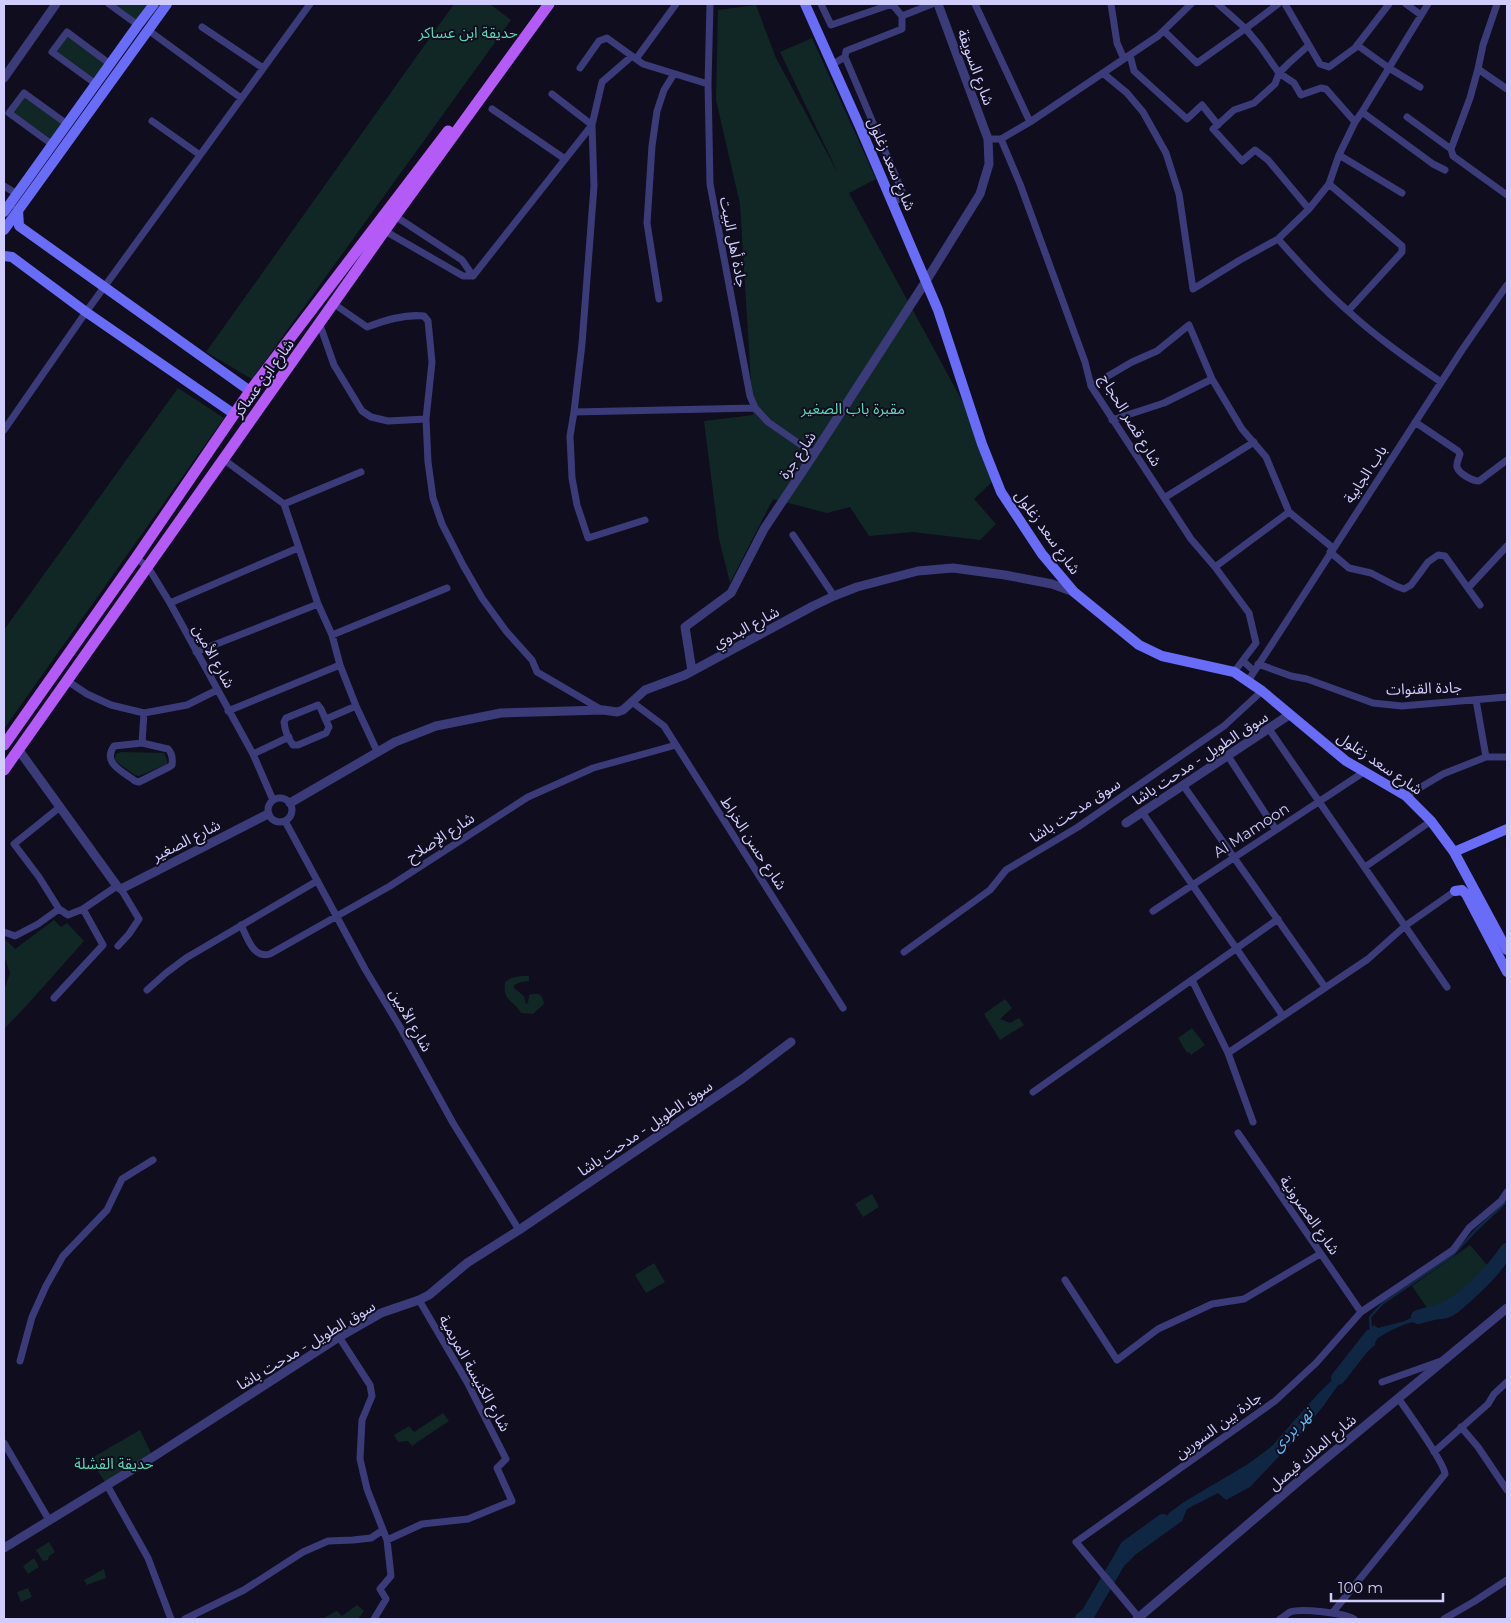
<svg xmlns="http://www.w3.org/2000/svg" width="1511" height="1623" viewBox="0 0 1511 1623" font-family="Montserrat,'Noto Sans Arabic',sans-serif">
  <rect width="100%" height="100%" fill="#0f0d1e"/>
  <path fill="#112725" d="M 115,4 L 146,4 L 148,5 L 137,20 Z
    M 454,4 L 490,4 L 511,20 L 252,379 L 206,352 Z
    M 756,5 L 776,58 L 839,175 L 780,52 L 812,38 L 876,179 L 849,193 L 965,406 L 992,482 L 974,499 L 996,524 L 980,540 L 913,532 L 869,536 L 850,507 L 827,513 L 773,499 L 730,583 L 719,539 L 704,421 L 753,415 L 740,204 L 716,100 L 718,10 Z
    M 67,35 L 105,63 L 94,78 L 56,51 Z
    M 24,97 L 62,124 L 51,139 L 13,112 Z
    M 178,388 L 224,418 L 4,729 L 4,630 Z
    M 121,752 L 164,753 L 167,760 L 167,764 L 139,776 L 135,775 L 114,760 L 116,754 Z
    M 54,920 L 61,927 L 67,923 L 84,941 L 27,1005 L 4,1029 L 4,990 L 10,973 L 4,956 L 4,938 L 15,949 Z
    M 521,976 L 529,976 L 529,981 L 521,982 L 514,985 L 514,988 L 524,996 L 526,1004 L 528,1003 L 529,995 C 538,992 543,994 544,1004 L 533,1014 L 521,1013 C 512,998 503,1003 505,982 L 511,978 Z
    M 1005,999 L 1012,1008 L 1000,1019 L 1010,1023 L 1019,1018 L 1024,1025 L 1000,1040 L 984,1014 Z
    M 1192,1028 L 1205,1045 L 1191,1055 L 1189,1052 L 1187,1053 L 1178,1038 Z
    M 872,1194 L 879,1207 L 863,1217 L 855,1204 Z
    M 1470,1245 L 1489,1267 L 1479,1280 L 1443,1306 L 1428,1309 L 1412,1286 Z
    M 654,1263 L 665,1282 L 646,1293 L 635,1275 Z
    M 443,1413 L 449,1421 L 416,1443 L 412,1446 L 408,1441 L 398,1442 L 394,1435 L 409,1426 L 414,1432 Z
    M 140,1430 L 153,1457 L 107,1485 L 90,1459 Z
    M 49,1542 L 55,1552 L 49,1556 L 48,1560 L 43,1561 L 36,1550 Z
    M 34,1558 L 39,1567 L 28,1574 L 23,1566 Z
    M 104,1569 L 106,1578 L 87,1585 L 84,1580 Z
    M 28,1588 L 32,1597 L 21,1602 L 17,1592 Z
    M 357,1605 L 364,1611 L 358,1619 L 326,1619 L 325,1617 L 337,1611 L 342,1616 Z"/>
  <path fill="#102743" d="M 1507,1244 C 1507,1250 1509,1258 1506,1263 C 1501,1274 1464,1309 1454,1315 C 1444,1321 1430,1319 1419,1321 C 1403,1323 1390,1331 1376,1339 L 1375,1345 L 1367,1352 L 1361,1350 L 1359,1343 L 1374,1325 L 1378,1328 L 1405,1321 L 1422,1312 L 1431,1313 L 1443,1310 L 1468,1293 L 1492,1272 L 1500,1253 Z
    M 1345,1360 L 1353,1368 L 1341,1381 L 1324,1405 L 1304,1430 L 1250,1487 L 1226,1500 L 1218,1493 L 1187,1509 L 1182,1521 L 1135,1555 L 1124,1566 L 1117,1565 L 1127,1547 L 1165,1520 L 1169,1513 L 1184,1502 L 1248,1464 L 1271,1447 L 1316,1396 L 1339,1373 Z"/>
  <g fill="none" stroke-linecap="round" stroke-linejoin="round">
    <path stroke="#102743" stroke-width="2.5" d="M 1371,1329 L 1370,1317 L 1383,1303 L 1452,1256 L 1476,1230 L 1507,1201"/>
    <path stroke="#102743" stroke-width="14" d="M 1418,1317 C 1427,1314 1437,1313 1445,1309 C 1471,1295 1490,1274 1507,1250
      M 1338,1378 L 1371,1336
      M 1082,1619 L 1088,1614 L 1127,1547 L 1163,1521"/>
    <path stroke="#3b3b7a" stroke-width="7" d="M 109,4 L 138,25
      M 710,4 L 708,84 L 710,184 L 750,396 L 755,408 L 768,422 L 814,454
      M 821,4 L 831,25 L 892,4 L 902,16 L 902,29 L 846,51 L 845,57 L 833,64
      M 975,4 L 1030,122
      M 1111,4 L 1117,43 L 1124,59
      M 1218,4 L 1245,28 L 1260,46 L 1279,73 L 1294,83 L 1301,95 L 1321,88 L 1326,89 L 1355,122
      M 1285,4 L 1320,64 L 1329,67 L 1355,48 L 1389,4
      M 1406,4 L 1421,15
      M 1497,4 L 1483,45 L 1478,69 L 1470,98 L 1451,149 L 1453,156 L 1507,195
      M 902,16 L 932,4
      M 202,27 L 263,68
      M 148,30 L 241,98
      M 1164,31 L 1197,63 L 1249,26 L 1278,4
      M 1309,45 L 1289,63 L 1279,73 L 1275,84 L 1254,103 L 1234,110 L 1213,129 L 1242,161 L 1255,150 L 1268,160 L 1309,209
      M 1357,45 L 1389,68 L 1420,87
      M 1130,55 L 1134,71 L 1187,119 L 1202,105 L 1218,125
      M 845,57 L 902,191 L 900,197 L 893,204
      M 636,59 L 676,4
      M 580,68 L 599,41 L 607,38 L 643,64 L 708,84
      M 1478,69 L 1507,89
      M 1104,74 L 1127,93 L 1143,112 L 1166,153 L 1179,194 L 1193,289 L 1240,260 L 1278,239 L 1309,209 L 1329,184 L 1339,155 L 1355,122 L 1362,112 L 1428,4
      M 96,84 L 52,52 L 67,32 L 110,64
      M 552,94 L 592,125 L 602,82 L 632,56
      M 492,109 L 565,159
      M 1362,112 L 1433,164 L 1445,170
      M 1407,117 L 1451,149
      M 152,121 L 200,155
      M 988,139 L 1001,139 L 1020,184 L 1085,362 L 1091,386 L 1191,539 L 1215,567 L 1249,613 L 1256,643 L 1234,672
      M 1001,139 L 1030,122 L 1158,36 L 1191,4
      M 53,145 L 9,113 L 24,93 L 67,124
      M 1339,155 L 1402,193
      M 1329,184 L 1402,246 L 1402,252 L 1348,311
      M 4,186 L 17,194
      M 395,216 L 462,260 L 473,276
      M 385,231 L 463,276 L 473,276 L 592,125 L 594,186 L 582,344 L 574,412 L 755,408
      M 1278,239 C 1300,264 1322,288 1347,310 C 1376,337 1409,360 1441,382
      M 659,299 L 647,223 L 652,146 L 657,111 L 664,90 L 674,74
      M 334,304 L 367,327 C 385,320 404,314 424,316 L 428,321 L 432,362 L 426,419 L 428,462 L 433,498 L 442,524 L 463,565 L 482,598 L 506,631 L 532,660 L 537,672 L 602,710
      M 320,325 L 334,365 L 362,411 L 371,417 L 388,421 L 426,419
      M 1091,386 L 1132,362 L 1157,351 L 1189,325 L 1212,379 L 1242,429 L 1266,457 L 1289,512 L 1333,548
      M 574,412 L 570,436 L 572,478 L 577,505 L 588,538 L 645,520
      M 1112,420 L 1164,403 L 1212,379
      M 1415,422 L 1458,451 L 1460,454 C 1459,458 1456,463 1457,467 C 1459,474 1473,481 1479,481 L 1507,460
      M 4,430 L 86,312 L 310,4
      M 223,459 L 284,504 L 318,604 L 332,635 L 340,665 L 356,706 L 377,751
      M 1164,498 L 1254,442
      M 284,504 L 361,472
      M 793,535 L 834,596
      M 1330,552 L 1349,568 L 1371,573 L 1396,586 L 1404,589 L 1411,585 L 1428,562 L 1438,555 L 1445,556 L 1480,605
      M 136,558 L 148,567 L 170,603 L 253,754 L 273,800
      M 1215,567 L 1289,512
      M 1468,588 L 1507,546
      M 170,603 L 298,548
      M 332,635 L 447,588
      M 196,652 L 318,604
      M 1243,661 L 1254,671
      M 1258,664 L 1291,676 L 1307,679 L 1373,703 L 1402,706 L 1507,697
      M 66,680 L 87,694 L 111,705 L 144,713 L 187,705 L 217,690
      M 1248,681 L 1462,350 L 1507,285
      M 1476,700 L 1486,757
      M 632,702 L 664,726 L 843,1008
      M 318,705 L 321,709 L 329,727 L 326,733 L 298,745 L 293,745 C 288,739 285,730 284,722 L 286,718 Z
      M 228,711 L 340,665
      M 326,719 L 356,706
      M 1269,729 L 1447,987
      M 142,743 L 168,749 C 172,753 173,758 172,765 L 169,767 L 139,782 L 135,781 C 122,771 102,763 114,746 Z
      M 142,743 L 144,713
      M 253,754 L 289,737
      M 1228,756 L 1276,830
      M 1183,785 L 1325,987
      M 1406,796 L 1443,774 L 1486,757 L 1507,757
      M268 810a12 12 0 1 1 24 0a12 12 0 1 1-24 0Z
      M 1142,812 L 1283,1016
      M 285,821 L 365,969 L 400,1027 L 453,1123 L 519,1230
      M 1365,867 L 1431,821
      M 59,909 L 39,877 L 14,844 L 60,807
      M 1153,911 L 1364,772
      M 241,925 C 247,937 253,959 270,954 L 390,886 L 528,797 L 593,768 L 676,745
      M 4,932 L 15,936 L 38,924 L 59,909 L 68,915 L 83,909 L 117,886
      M 118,946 L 129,934 L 139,919 L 121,889
      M 904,952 L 990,890 L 1006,870 L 1078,827 L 1224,726 L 1262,691
      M 1192,980 L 1228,1053 L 1253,1122
      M 147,990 L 166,973 L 186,958 L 317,881
      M 54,998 L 103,945 L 83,909
      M 1228,1053 L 1368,959 L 1405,926 L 1455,891
      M 1033,1092 L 1278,919
      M 1238,1133 L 1361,1312
      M 1065,1280 L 1117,1360 L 1158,1329 L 1212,1304 L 1244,1299 L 1320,1254
      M 339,1337 L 370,1385 L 372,1396 L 362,1420 L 360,1459 L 367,1489 L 387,1540 L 391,1576 L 380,1589 L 386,1599 L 374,1619
      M 20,1361 L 32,1317 L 46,1286 L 63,1256 L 107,1210 L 122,1179 L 153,1160
      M 1382,1382 L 1441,1361
      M 1461,1427 L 1478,1447 L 1507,1490
      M 4,1443 L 49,1520
      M 1434,1452 L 1488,1404 L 1494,1394 L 1507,1382
      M 107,1485 L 148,1558 L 171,1619
      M 387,1540 L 422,1524 L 468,1519 L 512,1501 L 497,1468 L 506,1459 L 467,1382 L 419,1300
      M 1333,1612 L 1445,1474 C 1444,1462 1407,1411 1398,1398
      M 185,1619 L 244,1590 L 303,1552 L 328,1541 L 353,1540 L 371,1538 L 383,1530
      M 1140,1619 L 1076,1542 L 1275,1401 L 1316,1363 L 1361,1312 L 1453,1250 L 1469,1228 L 1501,1201 L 1507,1192
      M 1280,1619 C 1283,1617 1287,1614 1290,1612 C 1301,1608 1344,1613 1354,1619
      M 1444,1619 L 1475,1601 L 1507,1580"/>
    <path stroke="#3b3b7a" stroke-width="9" d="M 4,78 L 56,4
      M 692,671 L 685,627 L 731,593 L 764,529 L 814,454 L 926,281 L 980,194 L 989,164 L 988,139 L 938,4
      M 18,749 L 117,886 L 121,889 L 268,814
      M 290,803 L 395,742 L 436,726 L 501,713 L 603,710 L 617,712 L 623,710 L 645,690 L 685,675 L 813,606 L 834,596 L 857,587 L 918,571 L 953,568 L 1005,575 L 1052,584 L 1074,592
      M 1126,823 L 1289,715
      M 4,1548 L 153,1457 L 339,1337 L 381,1313 L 419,1300 L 429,1295 L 467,1263 L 519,1230 L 742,1079 L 791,1042
      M 1137,1619 L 1301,1479 L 1507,1308"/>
    <path stroke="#696cf7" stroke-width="10" d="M 805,4 L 860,127 L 938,310 L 982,444 L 1001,492 L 1042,554 L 1074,592 L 1139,645 L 1162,656 L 1234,672 L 1262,691 L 1346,761 L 1406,796 L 1431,821 L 1454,852 L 1507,950
      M 18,210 L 19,226 L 250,391
      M 4,212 L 138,25 L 154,4
      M 4,230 L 167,4
      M 4,256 L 12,257 L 86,312 L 234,414
      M 1454,852 L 1507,829
      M 1455,891 L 1462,890 L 1466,894 L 1507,972"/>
    <path stroke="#b45af6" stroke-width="11" d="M 4,745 L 136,558 L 250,391 L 448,131
      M 4,770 L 395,216 L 549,4"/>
  </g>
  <g text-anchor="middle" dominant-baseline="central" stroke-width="4" stroke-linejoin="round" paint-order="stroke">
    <g font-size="15" fill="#5dd7b3" stroke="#0f0d1e">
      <text x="468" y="32">حديقة ابن عساكر</text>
      <text x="853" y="408">مقبرة باب الصغير</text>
      <text x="114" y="1463">حديقة القشلة</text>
    </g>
    <g font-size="15" fill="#d0ccfc" stroke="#0f0d1e">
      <text transform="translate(976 67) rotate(70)">شارع السويقة</text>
      <text transform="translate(892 164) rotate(67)">شارع سعد زغلول</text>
      <text transform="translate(734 242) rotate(79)">جادة أهل البيت</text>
      <text transform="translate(263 378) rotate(-54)">شارع ابن عساكر</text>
      <text transform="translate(1131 420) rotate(59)">شارع قصر الحجاج</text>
      <text transform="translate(797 455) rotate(-56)">شارع جرة</text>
      <text transform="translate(1365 474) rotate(-57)">باب الجابية</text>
      <text transform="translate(1048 532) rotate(54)">شارع سعد زغلول</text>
      <text transform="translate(746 627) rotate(-28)">شارع البدوي</text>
      <text transform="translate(214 656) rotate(61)">شارع الأمين</text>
      <text transform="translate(1424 688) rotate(-2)">جادة القنوات</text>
      <text transform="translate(1200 758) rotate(-33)">سوق الطويل - مدحت باشا</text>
      <text transform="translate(1380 763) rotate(34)">شارع سعد زغلول</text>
      <text transform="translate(1075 810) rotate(-33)">سوق مدحت باشا</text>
      <text transform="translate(1251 830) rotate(-33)">Al Mamoon</text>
      <text transform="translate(440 837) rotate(-33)">شارع الإصلاح</text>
      <text transform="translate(186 840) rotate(-27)">شارع الصغير</text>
      <text transform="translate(754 843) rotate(57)">شارع حسن الخراط</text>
      <text transform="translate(411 1020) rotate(60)">شارع الأمين</text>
      <text transform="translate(645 1128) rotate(-34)">سوق الطويل - مدحت باشا</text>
      <text transform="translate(1310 1215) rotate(55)">شارع العصرونية</text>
      <text transform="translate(306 1345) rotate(-31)">سوق الطويل - مدحت باشا</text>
      <text transform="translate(475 1373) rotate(61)">شارع الكنيسة المريمية</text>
      <text transform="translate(1218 1425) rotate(-36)">جادة بين السورين</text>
      <text transform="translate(1312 1452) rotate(-40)">شارع الملك فيصل</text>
    </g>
    <g font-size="16" font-style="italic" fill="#60b8f6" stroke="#0f0d1e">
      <text transform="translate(1292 1430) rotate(-47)">نهر بردى</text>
    </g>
  </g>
  <rect width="1511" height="1623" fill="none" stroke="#d0ccfc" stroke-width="10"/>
  <path d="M1331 1593v8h112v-8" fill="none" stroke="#d0ccfc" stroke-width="2.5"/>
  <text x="1338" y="1593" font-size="15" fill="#d0ccfc" stroke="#0f0d1e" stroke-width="4" paint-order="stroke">100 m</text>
</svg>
